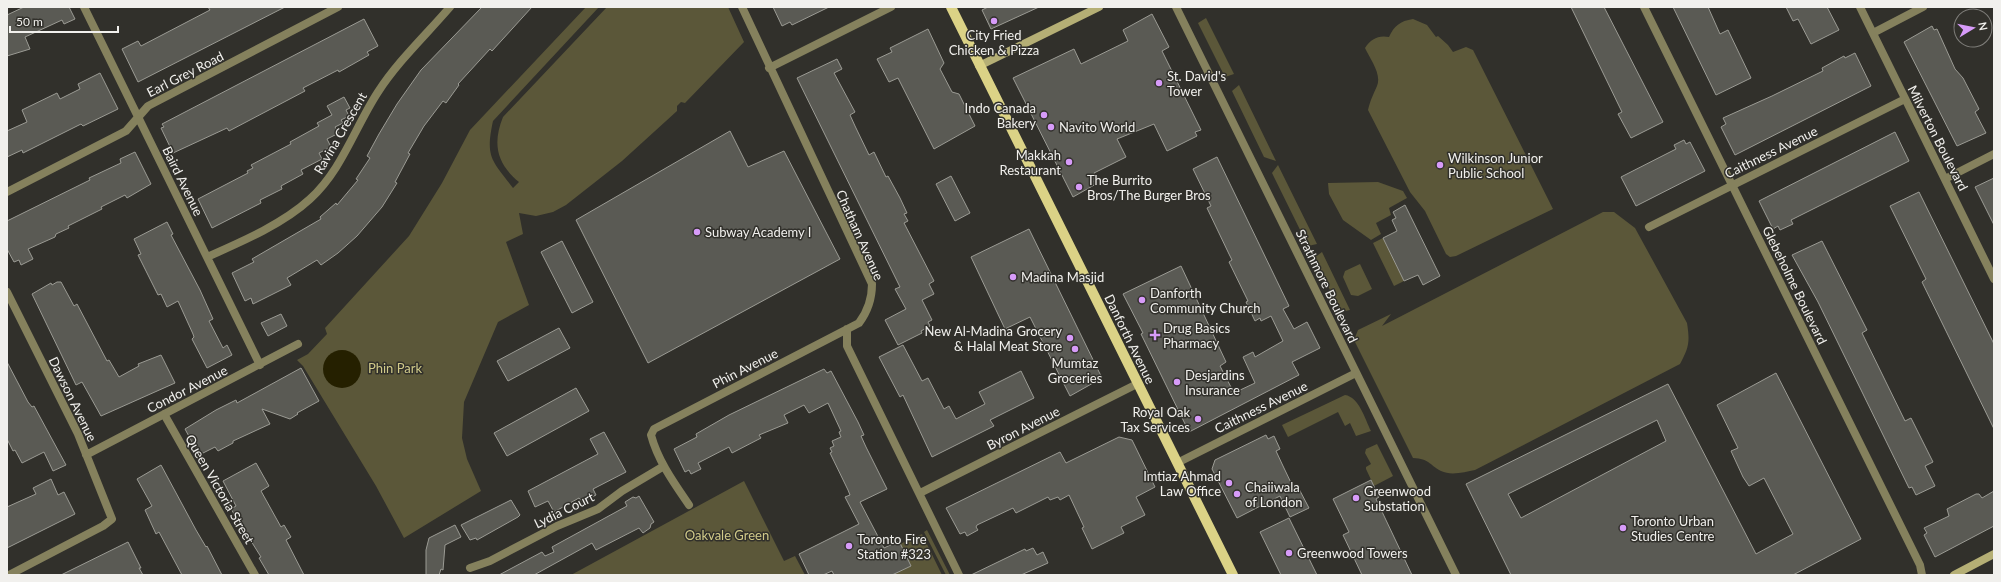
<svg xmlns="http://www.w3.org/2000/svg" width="2001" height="582" viewBox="0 0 2001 582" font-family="Lato,sans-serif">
  <rect width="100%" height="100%" fill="#31302b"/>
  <path fill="#5b5739" d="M 586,7 L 599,7 L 493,121 C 485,158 492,160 513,188 L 519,182 C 497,164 492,144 503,117 L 607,7 L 728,7 L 744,42 L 685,103 L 681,102 L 677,106 L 677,111 L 622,161 L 566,205 L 553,212 L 536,216 L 519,213 L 523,234 L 506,242 L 529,305 L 498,322 L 464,402 L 462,438 L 467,459 L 481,491 L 404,538 L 376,486 L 303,366 L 297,360 L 308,354 L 327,334 L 325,328 L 409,236 L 442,183 L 470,130 Z
    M 1206,18 L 1234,74 L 1225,77 L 1198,23 Z
    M 1413,19 L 1427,25 L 1436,37 L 1438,36 L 1448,45 L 1453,52 L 1466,47 L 1473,50 L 1553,209 L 1456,256 L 1450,257 L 1446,254 L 1425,211 L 1410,192 L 1368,110 C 1370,101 1373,95 1377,86 C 1382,74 1370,59 1365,48 C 1371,39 1378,35 1389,37 C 1394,26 1400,21 1413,19 Z
    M 1239,85 L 1276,161 L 1264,157 L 1232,91 Z
    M 1278,165 L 1317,244 L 1308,246 L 1272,173 Z
    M 1378,182 L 1403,191 L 1407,198 L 1389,208 L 1391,215 L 1376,223 L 1381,234 L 1371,240 L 1343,220 L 1329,194 L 1328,183 Z
    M 1603,212 L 1614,212 L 1635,228 L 1687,323 C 1690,342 1689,347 1680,364 L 1475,470 C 1465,472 1451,476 1441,471 C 1428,464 1430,459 1413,458 L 1354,340 L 1358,330 L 1391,314 L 1382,326 Z
    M 1383,238 L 1404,281 L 1394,286 L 1373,243 Z
    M 1322,252 L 1350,310 L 1341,312 L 1314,258 Z
    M 1360,264 L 1372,289 L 1358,296 L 1351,295 L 1343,277 L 1345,271 Z
    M 1345,395 C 1359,397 1365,419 1371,431 L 1356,436 L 1350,423 L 1345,426 L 1338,412 L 1288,437 L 1282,425 Z
    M 1377,444 L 1393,476 L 1374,486 L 1366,469 L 1366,467 L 1371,464 L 1365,453 L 1366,449 Z
    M 744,481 L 784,561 L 795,556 L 805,575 L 571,575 Z
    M 927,530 L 950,575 L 946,575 L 924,532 Z
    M 922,534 L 942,575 L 892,575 L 911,566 L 900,544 Z"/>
  <path fill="#252000" d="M323 369a19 19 0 1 1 38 0a19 19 0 1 1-38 0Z"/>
  <path fill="#5a5a54" stroke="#9b9b94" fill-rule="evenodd" d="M 24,7 L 69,7 L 75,19 L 64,24 L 62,20 L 25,37 L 30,49 L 7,56 L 7,15 Z
    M 208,7 L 285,7 L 138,82 L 122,49 L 138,41 L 141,46 L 210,10 Z
    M 482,7 L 532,7 L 492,51 L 490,49 L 458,84 L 459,85 L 446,103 L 443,101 L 424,126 L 408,153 L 410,154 L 395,182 L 397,183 L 382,207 L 357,236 L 338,253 L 321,265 L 317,260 L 287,278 L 291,285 L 253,304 L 251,298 L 245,301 L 232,273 L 254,262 L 252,259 L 321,219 L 320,217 L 336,203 L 337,205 L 358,180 L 356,179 L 370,158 L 367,156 L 379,134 L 397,104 L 421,70 Z
    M 773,7 L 829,7 L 792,25 L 790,22 L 782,26 Z
    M 988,7 L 1039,7 L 991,29 L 982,10 Z
    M 1571,7 L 1604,7 L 1663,122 L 1631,138 L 1618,114 L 1622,112 Z
    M 1673,7 L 1708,7 L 1720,34 L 1728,30 L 1751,78 L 1716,95 Z
    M 1786,7 L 1827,7 L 1839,30 L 1811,44 L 1798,19 L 1793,21 Z
    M 1152,14 L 1169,47 L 1162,51 L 1201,130 L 1195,132 L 1197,136 L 1167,151 L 1154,124 L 1117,139 L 1126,157 L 1094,173 L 1097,179 L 1094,181 L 1096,184 L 1073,197 L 1013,78 L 1074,49 L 1081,64 L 1128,41 L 1123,30 Z
    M 364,19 L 378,46 L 367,52 L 369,55 L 339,72 L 338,70 L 303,88 L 305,91 L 229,131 L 227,128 L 173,153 L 161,128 L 164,127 L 162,124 Z
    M 1932,26 L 1934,30 L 1937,29 L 1955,69 L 1963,78 L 1979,109 L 1975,112 L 1986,133 L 1957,146 L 1904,42 Z
    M 928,29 L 944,63 L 940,69 L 952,92 L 959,94 L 975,126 L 934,149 L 898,78 L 889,82 L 877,59 L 892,52 L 890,48 Z
    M 1855,53 L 1871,86 L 1735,155 L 1721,127 L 1726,124 L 1723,118 L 1772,96 L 1823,71 L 1822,68 L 1844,56 L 1845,58 Z
    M 837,59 L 842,69 L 834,73 L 855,112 L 850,115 L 855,126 L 869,155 L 874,152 L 886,177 L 888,176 L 900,198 L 907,213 L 904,214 L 908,221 L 904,223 L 934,281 L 929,284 L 934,294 L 922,300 L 932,320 L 928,322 L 930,326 L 921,331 L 922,333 L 898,345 L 885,320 L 906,309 L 895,289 L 900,287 L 797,78 Z
    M 100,73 L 118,109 L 83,126 L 81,124 L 23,153 L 22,150 L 7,157 L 7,131 L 27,122 L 22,110 L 57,93 L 60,99 L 80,89 L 78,84 Z
    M 344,97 L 350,108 L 346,110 L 349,116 L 341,120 L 343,123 L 335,127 L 339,133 L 327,139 L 331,147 L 319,153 L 322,159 L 301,170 L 303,174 L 281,186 L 282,189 L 260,200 L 261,203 L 212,228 L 198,199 L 248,173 L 247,171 L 253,168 L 251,165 L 291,144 L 290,142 L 319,126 L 317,123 L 332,115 L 327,106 Z
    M 730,131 L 748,167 L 784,151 L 840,259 L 648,363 L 576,220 Z
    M 1895,132 L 1909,161 L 1791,220 L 1793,224 L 1780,230 L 1778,226 L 1773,229 L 1759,201 Z
    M 1684,140 L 1686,144 L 1690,142 L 1705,171 L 1636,206 L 1621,177 L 1676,149 L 1674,145 Z
    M 135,152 L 151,184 L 127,198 L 125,195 L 101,207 L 102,209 L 68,226 L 69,228 L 56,234 L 55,237 L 28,249 L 33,259 L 21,265 L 19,260 L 14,262 L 7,249 L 7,221 L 90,180 L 89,178 L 121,163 L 120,159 Z
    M 1217,157 L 1289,306 L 1283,309 L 1294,329 L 1307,322 L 1320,348 L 1292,362 L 1299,375 L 1189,432 L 1141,334 L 1143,333 L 1123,294 L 1181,266 L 1226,362 L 1220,366 L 1233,391 L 1235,390 L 1236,392 L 1255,383 L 1243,357 L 1253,352 L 1255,357 L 1283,341 L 1271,316 L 1261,321 L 1260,318 L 1255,321 L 1246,302 L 1248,301 L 1229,262 L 1232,260 L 1229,254 L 1207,208 L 1211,206 L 1193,169 Z
    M 951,176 L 970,213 L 955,221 L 936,184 Z
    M 1994,178 L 1994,225 L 1975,187 Z
    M 1919,192 L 1994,344 L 1994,429 L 1922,282 L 1926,279 L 1890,206 Z
    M 1405,205 L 1440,276 L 1423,285 L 1418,275 L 1404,281 L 1383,238 L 1397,231 L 1392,220 L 1396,218 L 1393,212 Z
    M 167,222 L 173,234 L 171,235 L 200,290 L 213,319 L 209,321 L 223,348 L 227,345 L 232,355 L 207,368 L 192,339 L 194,337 L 193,334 L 178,301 L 167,307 L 161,294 L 158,295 L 138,255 L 141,254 L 134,239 Z
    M 1029,229 L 1102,378 L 1070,396 L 1030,317 L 1005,329 L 971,257 Z
    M 562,241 L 593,302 L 572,313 L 541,252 Z
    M 1822,241 L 1867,330 L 1862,333 L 1905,421 L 1911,418 L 1933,462 L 1925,466 L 1935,486 L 1916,495 L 1912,487 L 1909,488 L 1818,302 L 1792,255 Z
    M 57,282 L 61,282 L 74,306 L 77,304 L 107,361 L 109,360 L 119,377 L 139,366 L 138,364 L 161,355 L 175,383 L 101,416 L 82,382 L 76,385 L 32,294 L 51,283 L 52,285 Z
    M 281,314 L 287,326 L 268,336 L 261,323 Z
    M 559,328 L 570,348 L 508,381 L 497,361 Z
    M 903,345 L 922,381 L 928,378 L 944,409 L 949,406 L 956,419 L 985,404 L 979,392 L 1021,371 L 1034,398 L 990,420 L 994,426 L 932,457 L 903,395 L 900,397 L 879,357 Z
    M 7,362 L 28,402 L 32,407 L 34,406 L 66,465 L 53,471 L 44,452 L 22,463 L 15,450 L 13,451 L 7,439 Z
    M 301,368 L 319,401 L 297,413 L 298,414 L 290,419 L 262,409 L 270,424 L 233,441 L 233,443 L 218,451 L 215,447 L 199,455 L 185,429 L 216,410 L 236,400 L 237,403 Z
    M 824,369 L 827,373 L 831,371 L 858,422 L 864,435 L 861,436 L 866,447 L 887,489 L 860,502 L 884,548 L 899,541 L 911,566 L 892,575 L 834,575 L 832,571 L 823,575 L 809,575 L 799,554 L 859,524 L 845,497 L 850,495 L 848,490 L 830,453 L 832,452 L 830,448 L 834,446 L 832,441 L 841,437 L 839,432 L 841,431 L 828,403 L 809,413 L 804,405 L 784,415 L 788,423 L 759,435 L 761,438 L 732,453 L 729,447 L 698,463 L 701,469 L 691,474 L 689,470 L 685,472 L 674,449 L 697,437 L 696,434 L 729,415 Z
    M 1776,373 L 1861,539 L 1793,575 L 1511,575 L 1466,484 L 1668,384 L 1756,554 L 1793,534 L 1764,478 L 1749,486 L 1743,477 L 1731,451 L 1738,448 L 1717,405 ZM 1657,420 L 1666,441 L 1521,518 L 1508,494 Z
    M 576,388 L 589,411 L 507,456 L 494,433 Z
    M 604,432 L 626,472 L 593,489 L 596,495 L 582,502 L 579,498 L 554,512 L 548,501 L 535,507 L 528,491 L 598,454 L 590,439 Z
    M 1266,435 L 1268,439 L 1274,436 L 1280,449 L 1276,451 L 1283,466 L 1294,489 L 1298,487 L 1309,508 L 1290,517 L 1280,496 L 1237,518 L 1212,469 L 1215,460 Z
    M 1119,437 L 1132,440 L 1155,487 L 1136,497 L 1145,515 L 1121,527 L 1124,533 L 1092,549 L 1082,528 L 1084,527 L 1069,495 L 1060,500 L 1058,497 L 1050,500 L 1048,497 L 1016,513 L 1013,508 L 977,525 L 976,527 L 978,530 L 967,536 L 965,532 L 960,534 L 946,508 L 1060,452 L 1066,463 Z
    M 256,463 L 269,486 L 261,491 L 281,527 L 284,525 L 291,537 L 286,540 L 304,575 L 269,575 L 259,558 L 261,557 L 231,509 L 236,506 L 223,481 Z
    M 161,465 L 196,530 L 206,547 L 207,546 L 222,575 L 182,575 L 159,532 L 156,534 L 145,510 L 152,506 L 137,479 Z
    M 51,479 L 58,495 L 64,492 L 75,514 L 7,548 L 7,507 L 36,494 L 33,488 Z
    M 1371,480 L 1379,497 L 1376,499 L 1412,575 L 1362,575 L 1343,535 L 1349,532 L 1333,499 Z
    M 1994,491 L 1994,526 L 1935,557 L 1924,535 L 1927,533 L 1924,528 L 1949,516 L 1947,509 L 1976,494 L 1979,494 L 1982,498 Z
    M 639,496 L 654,522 L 651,524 L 650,528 L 643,533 L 639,528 L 596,550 L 592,543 L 534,575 L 499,575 L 542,552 L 545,556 L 554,552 L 552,547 L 627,506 L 625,502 L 633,497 L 636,498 Z
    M 511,500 L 520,515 L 518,517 L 477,540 L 476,538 L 470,540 L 461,525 Z
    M 1289,518 L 1317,575 L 1281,575 L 1260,532 Z
    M 455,525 L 461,537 L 445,545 L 443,570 L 441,569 L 439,575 L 426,575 L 426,550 L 429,538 Z
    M 128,542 L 141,568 L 139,568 L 143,575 L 61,575 Z
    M 1033,548 L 1037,555 L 1043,552 L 1048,563 L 1021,575 L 971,575 L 1025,549 L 1026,551 Z"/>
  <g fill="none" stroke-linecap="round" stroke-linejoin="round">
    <path stroke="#85815d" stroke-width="8" d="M 84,7 L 260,365
      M 1176,7 L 1456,575
      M 1644,7 L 1920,565 L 1922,575
      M 1860,7 L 1994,279
      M 1873,33 L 1923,7
      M 769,68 L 891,7
      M 1945,179 L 1994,154
      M 7,192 L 126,131 L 148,106 L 338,7
      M 1649,227 L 1905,99
      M 207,257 C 241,242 283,224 310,199 C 342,170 355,127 378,92 C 398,61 426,35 450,7
      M 7,292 L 78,434 L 112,519 L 103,526 L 9,575
      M 847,329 L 847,346 L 959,575
      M 164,414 L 255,575
      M 86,455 L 298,344
      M 1177,463 L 1356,373
      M 920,493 L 1137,384
      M 689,505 C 674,483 658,461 651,435 L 654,429 L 859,323 C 868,311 872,299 872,284 L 742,7
      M 470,568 L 490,561 L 557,526 L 598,509 L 622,491 L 664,466"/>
    <path stroke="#b5af75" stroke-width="8" d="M 979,66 L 1099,7
      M 1954,575 L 1994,554"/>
    <path stroke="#dbd286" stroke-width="10" d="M 951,7 L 1233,575"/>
  </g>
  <g fill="#d79bf9" stroke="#31302b" stroke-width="1.5">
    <circle cx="994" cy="21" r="4"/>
    <circle cx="1159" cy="83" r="4"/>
    <circle cx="1044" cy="115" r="4"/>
    <circle cx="1051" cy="127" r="4"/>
    <circle cx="1069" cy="162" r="4"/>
    <circle cx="1440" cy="165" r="4"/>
    <circle cx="1079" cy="187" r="4"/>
    <circle cx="697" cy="232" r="4"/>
    <circle cx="1013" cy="277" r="4"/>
    <circle cx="1142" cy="300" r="4"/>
    <path d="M1153 329h4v4h4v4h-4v4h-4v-4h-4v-4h4z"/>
    <circle cx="1070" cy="338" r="4"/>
    <circle cx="1075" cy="349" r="4"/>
    <circle cx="1177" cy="382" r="4"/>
    <circle cx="1198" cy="419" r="4"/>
    <circle cx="1229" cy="483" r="4"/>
    <circle cx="1237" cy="494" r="4"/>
    <circle cx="1356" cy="498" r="4"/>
    <circle cx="1623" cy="528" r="4"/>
    <circle cx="849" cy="546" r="4"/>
    <circle cx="1289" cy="553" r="4"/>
  </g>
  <g text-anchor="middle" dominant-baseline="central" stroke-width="3" stroke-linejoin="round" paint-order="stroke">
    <g font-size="13" fill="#f1f0ed" stroke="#31302b" text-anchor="start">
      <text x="994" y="35" text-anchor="middle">City Fried<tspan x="994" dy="15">Chicken &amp; Pizza</tspan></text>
      <text x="1167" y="76">St. David's<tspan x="1167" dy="15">Tower</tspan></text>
      <text x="1036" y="108" text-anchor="end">Indo Canada<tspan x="1036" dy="15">Bakery</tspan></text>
      <text x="1059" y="127">Navito World</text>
      <text x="1061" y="155" text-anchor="end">Makkah<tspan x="1061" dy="15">Restaurant</tspan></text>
      <text x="1448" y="158">Wilkinson Junior<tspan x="1448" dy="15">Public School</tspan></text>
      <text x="1087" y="180">The Burrito<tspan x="1087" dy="15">Bros/The Burger Bros</tspan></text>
      <text x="705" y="232">Subway Academy I</text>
      <text x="1021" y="277">Madina Masjid</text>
      <text x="1150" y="293">Danforth<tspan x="1150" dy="15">Community Church</tspan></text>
      <text x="1163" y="328">Drug Basics<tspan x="1163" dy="15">Pharmacy</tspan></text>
      <text x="1062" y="331" text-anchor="end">New Al-Madina Grocery<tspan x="1062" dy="15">&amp; Halal Meat Store</tspan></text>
      <text x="1075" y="363" text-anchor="middle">Mumtaz<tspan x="1075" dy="15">Groceries</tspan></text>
      <text x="1185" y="375">Desjardins<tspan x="1185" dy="15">Insurance</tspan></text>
      <text x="1190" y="412" text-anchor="end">Royal Oak<tspan x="1190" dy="15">Tax Services</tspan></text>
      <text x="1221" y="476" text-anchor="end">Imtiaz Ahmad<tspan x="1221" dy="15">Law Office</tspan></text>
      <text x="1245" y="487">Chaiiwala<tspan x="1245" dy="15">of London</tspan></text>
      <text x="1364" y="491">Greenwood<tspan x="1364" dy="15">Substation</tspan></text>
      <text x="1631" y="521">Toronto Urban<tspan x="1631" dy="15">Studies Centre</tspan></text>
      <text x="857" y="539">Toronto Fire<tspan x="857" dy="15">Station #323</tspan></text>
      <text x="1297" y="553">Greenwood Towers</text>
    </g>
    <g font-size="13" fill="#f1f0ed" stroke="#31302b">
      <text transform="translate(185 74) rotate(-27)">Earl Grey Road</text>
      <text transform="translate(340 133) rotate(-60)">Ravina Crescent</text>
      <text transform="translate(1938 138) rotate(63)">Milverton Boulevard</text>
      <text transform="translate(1771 152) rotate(-26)">Caithness Avenue</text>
      <text transform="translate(183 181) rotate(64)">Baird Avenue</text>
      <text transform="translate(860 235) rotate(66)">Chatham Avenue</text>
      <text transform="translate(1795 285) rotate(64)">Glebeholme Boulevard</text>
      <text transform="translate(1327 286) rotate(64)">Strathmore Boulevard</text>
      <text transform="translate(1130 339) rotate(64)">Danforth Avenue</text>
      <text transform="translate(745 368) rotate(-27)">Phin Avenue</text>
      <text transform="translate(187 389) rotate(-27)">Condor Avenue</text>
      <text transform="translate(73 399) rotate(64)">Dawson Avenue</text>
      <text transform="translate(1261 407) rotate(-26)">Caithness Avenue</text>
      <text transform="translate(1023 428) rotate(-27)">Byron Avenue</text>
      <text transform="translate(220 489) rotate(60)">Queen Victoria Street</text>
      <text transform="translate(564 510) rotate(-26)">Lydia Court</text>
    </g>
    <g font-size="13" fill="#d1ca89" stroke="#31302b">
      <text x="395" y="368">Phin Park</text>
      <text x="727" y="535">Oakvale Green</text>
    </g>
  </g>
  <rect width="2001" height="582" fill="none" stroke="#f1f0ed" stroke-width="16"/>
  <g transform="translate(1973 28) rotate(80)"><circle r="19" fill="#31302b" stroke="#7e7d79"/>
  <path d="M0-3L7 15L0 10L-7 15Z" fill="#d79bf9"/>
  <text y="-6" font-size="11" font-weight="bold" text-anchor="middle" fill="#f1f0ed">N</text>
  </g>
  <path d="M10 26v6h108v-6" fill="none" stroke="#f1f0ed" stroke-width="2"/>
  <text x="16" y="26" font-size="12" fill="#f1f0ed" stroke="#31302b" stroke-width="3" paint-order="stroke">50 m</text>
</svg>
